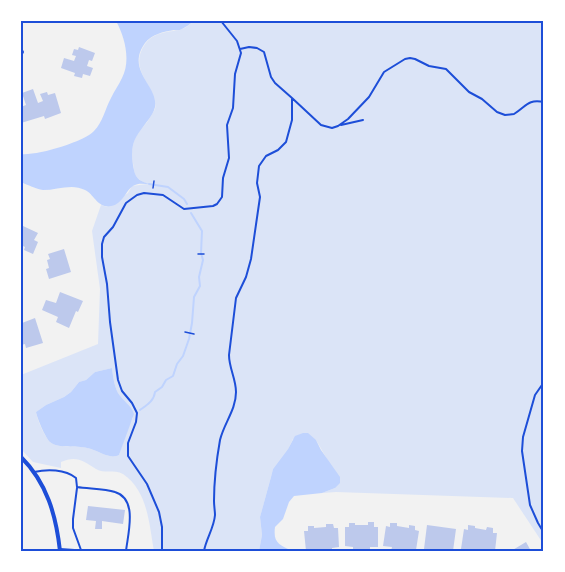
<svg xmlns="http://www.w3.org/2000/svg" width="565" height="572" viewBox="0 0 565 572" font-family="'Golos Text',sans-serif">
  <rect width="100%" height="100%" fill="#f2f2f2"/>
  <path fill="#dbe4f7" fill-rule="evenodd" d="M 194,21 L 544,21 L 544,464 L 542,468 L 544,476 L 544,545 L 513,498 L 336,492 L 322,493 L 335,488 L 327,459 L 316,440 L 293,439 L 288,449 L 273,469 L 271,477 L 260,517 L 262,535 L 259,551 L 154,551 C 149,524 148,491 123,474 C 114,469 104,474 96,469 C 84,461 76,455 61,462 L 61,468 L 33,462 L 21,449 L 21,375 L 98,344 L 100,289 L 92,231 L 101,205 L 107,207 L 128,193 L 132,186 L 147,184 C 134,177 135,176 133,163 C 130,141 135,137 148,121 C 150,117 153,113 155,109 C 160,88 126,72 145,44 C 151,35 163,32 173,31 C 177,30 180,31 182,29 C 186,28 190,24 194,21 ZM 112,368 C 113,376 114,385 118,393 C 125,405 129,401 133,418 L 128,427 L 119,455 C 109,460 98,450 87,448 C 77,445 58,449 50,442 C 44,436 37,419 36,412 L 46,405 L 64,397 L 71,392 L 79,382 L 86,380 L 95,372 Z"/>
  <path fill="#bfd3fe" d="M 116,21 L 194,21 C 190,24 186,27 182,29 C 179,31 177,30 174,30 C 163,32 152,34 145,43 C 125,71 159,86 155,107 C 154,112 151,116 149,119 C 135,138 130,141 133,165 C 135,177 137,180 149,184 C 144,184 139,183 135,185 C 126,188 124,204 111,206 C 98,209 94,194 85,190 C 72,183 57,190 43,190 C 36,189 28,185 21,182 L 21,154 C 36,156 84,142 94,131 C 103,122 105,109 111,98 C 114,91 119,85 122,78 C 131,61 125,37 116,21 Z
    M 112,368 C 113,376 114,385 118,393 C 123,401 131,405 134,414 L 119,455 C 109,460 98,450 87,448 C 77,445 58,449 50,442 C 45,437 37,418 36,412 L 46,405 L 64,397 L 71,392 L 79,382 L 86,380 L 95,372 Z
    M 303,433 L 308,433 L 316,440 L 321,450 L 340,477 L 340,483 L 335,488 L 322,493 L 294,496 L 289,502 L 283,519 L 275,527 C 273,543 279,544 292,551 L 259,551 L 262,535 L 260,517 L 271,477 L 273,469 L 288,449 L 295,436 Z"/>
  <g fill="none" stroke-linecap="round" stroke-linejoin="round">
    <path stroke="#bfd3fe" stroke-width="2" d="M 149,184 L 168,187 L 184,199 L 187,204
      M 140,410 C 147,405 154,401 155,392 L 162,387 L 166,380 L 173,376 L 177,364 L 183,356 L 189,339 L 192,323 L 194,297 L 200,286 L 199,277 L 203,260 L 201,253 L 202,231 L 191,213"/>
  </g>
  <path fill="#bdc9ec" d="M 79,47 L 95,53 L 92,61 L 89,60 L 87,66 L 93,68 L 90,76 L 83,74 L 82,78 L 74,76 L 75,73 L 61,68 L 64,58 L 74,61 L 76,56 L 72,55 L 74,49 L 78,50 Z
    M 33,89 L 38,103 L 43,101 L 40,94 L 47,92 L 48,95 L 55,93 L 61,113 L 45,119 L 44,116 L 21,123 L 21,107 L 26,105 L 22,93 Z
    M 23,226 L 38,233 L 34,240 L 38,242 L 33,254 L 24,250 L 25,247 L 21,245 L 21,227 L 22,228 Z
    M 64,249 L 71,272 L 49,279 L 46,269 L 49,268 L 47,260 L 50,259 L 48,254 Z
    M 60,292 L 83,301 L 78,312 L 76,311 L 69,328 L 56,322 L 58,317 L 42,310 L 46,300 L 56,303 Z
    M 35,318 L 43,343 L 26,348 L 25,344 L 21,345 L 21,327 L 23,327 L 22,323 Z
    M 88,506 L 125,510 L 123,524 L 102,521 L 102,529 L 95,529 L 96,521 L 86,520 Z
    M 368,522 L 374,522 L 374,527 L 378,527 L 378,547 L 370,547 L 370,551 L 353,551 L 353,547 L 345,546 L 345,527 L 349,527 L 349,523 L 355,523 L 355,525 L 368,525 Z
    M 390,523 L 397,523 L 397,526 L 409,528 L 409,525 L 415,526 L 415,530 L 419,531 L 416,550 L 408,549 L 408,551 L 391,551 L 392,547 L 383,546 L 386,526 L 390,527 Z
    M 326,524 L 333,524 L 334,528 L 338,528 L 339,547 L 332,548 L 332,551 L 306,551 L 304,531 L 308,531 L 308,526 L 314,526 L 314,528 L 326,527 Z
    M 427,525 L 456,529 L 453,551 L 428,551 L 428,550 L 424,549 Z
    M 468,525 L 475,526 L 475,528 L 486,530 L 487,527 L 493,528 L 493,533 L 497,533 L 495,551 L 469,551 L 469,549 L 461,549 L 464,529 L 468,530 Z
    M 526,542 L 531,551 L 511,551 Z"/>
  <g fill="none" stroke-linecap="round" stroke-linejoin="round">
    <path stroke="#1d4ed8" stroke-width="1.5" d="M 153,188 L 154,181
      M 198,254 L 204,254
      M 185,332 L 194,334"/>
    <path stroke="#1d4ed8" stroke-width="2" d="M 240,49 L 249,47 L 257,48 L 264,52 L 271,77 L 275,83 L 292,98 L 321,125 L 332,128 L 338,126 L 348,119 L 369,97 L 384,72 L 405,59 L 410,58 L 415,59 L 429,66 L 446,69 L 469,92 L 482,99 L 497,112 L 505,115 L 514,114 C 527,106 527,99 544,102
      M 341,125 L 363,120
      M 544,382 L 535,395 L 523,437 L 522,451 L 530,505 L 538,523 L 544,533
      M 34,472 C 47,469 65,469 76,478 L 77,487 C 88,489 104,488 115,492 C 138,499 128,533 126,551
      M 77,488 L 73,519 L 73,528 L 81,550
      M 60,549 L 89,551
      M 162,551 L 162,527 L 159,512 L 147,484 L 128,456 L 128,443 L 136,422 L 137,413 L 132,403 L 122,391 L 118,380 L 110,322 L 107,284 L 102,257 L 102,244 L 104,237 L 113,227 L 126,203 L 137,195 L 144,193 L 163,195 L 184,209 L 213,206 L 217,204 L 222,197 L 223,178 L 229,158 L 227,125 L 233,108 L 235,74 L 241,53 L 237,41 L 221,21
      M 204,551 C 206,539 214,528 215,515 C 215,511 214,506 214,501 C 214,484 217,457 220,440 C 224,423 236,410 236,392 C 236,379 229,368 229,355 L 236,298 L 246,277 L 251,259 L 260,197 L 257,183 L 259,166 L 266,156 L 278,150 L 286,142 L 292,120 L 292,98"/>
    <path stroke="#1d4ed8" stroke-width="4" d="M 21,52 L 22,52
      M 21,457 C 47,483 56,515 60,551"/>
  </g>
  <rect width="565" height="572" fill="none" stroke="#ffffff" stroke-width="45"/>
  <rect x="22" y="22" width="520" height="528" fill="none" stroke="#1d4ed8" stroke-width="2"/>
</svg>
